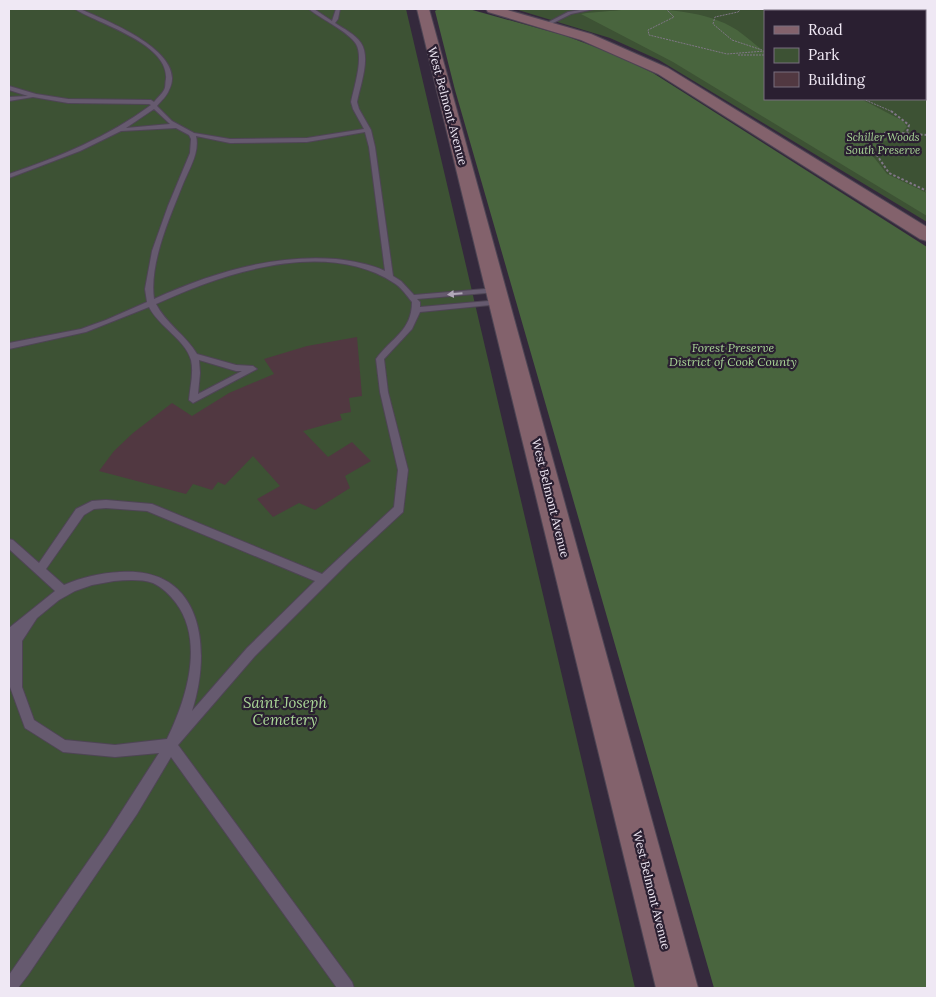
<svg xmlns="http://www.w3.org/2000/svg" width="936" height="997" viewBox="0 0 936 997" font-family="Lora,serif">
  <rect width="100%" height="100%" fill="#34293c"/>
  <path fill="#3d5234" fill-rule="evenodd" d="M 9,9 L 406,9 L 635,988 L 9,988 Z
    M 515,9 L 927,9 L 927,222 L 659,60 L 610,38 ZM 765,11 L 925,11 L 925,99 L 765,99 Z"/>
  <path fill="#49653e" d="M 438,9 L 469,9 L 566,36 L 611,53 L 653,73 L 927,247 L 927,988 L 714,988 L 455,90 L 435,11 Z
    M 627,9 C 663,9 706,10 737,30 C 747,37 755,45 765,52 L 765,99 L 861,99 L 903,121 L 907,127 L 898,137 L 879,143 L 872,155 L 887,174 L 927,193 L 927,216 L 673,62 L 581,14 C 597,11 611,12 627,9 Z"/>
  <path fill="#513841" d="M 357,337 L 362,396 L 349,398 L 351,412 L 340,414 L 342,420 L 303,431 L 328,457 L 352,442 L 371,461 L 345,476 L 350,488 L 315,510 L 299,503 L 273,517 L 257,499 L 280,486 L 253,456 L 225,485 L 218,482 L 212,490 L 193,484 L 186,494 L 99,471 L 114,451 L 133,433 L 172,403 L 192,416 L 229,393 L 274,374 L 264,359 L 307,346 Z"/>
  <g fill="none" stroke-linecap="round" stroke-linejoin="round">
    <g stroke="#4e4554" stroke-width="2">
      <path id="service" d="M 75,9 L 80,9 C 105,20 189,52 169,90 C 167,96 161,101 157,106 L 172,121 L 194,133 L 230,139 L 307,138 L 364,129 L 353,109 L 351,102 C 354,87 364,58 356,44 C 349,32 321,19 309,9 L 314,9 L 332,21 L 336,9 L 340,9 L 338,19 L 335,23 C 344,29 355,34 361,43 C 371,58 360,86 357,102 L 359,109 L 371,130 L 375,147 L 393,276 L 401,281 L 414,295 L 497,288 L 501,290 L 497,292 L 417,299 L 420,302 L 420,307 L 500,300 L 504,302 L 500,304 L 420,312 L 412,329 L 384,359 L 388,392 L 408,470 L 403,512 L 349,562 L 255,656 L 178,745 L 352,982 L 354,988 L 337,988 L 171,757 L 137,814 L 28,975 L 18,988 L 9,988 L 9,975 L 107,834 L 159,753 L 115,757 L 63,752 L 25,728 L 10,687 L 10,640 L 9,640 L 9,628 L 55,591 L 9,549 L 9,539 L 13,540 L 39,563 L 76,509 L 92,501 L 106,500 L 152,504 L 322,574 L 394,507 L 398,470 L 380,392 L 376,359 C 391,338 412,331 412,302 C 407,296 401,287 394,283 C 326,238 223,273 156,304 C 166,324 186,335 197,354 L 236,365 L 253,366 L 257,369 L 193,403 L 189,400 C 190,387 194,373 191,360 C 185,339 159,327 149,307 L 86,332 L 9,349 L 9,343 L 81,329 L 106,320 L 147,302 L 145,289 L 152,251 L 168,206 L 190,153 L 191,139 L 189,135 L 176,128 L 121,131 L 80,151 L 9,178 L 9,174 C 59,157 108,137 151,105 L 149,104 L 68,103 L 33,97 L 9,101 L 9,97 L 28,96 L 9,90 L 9,86 L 36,94 L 68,99 L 151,100 L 154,102 C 157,98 162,94 164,90 C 166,87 165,82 166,79 C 169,43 98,24 75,9 ZM 154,109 L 170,124 L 126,128 ZM 365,132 L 369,147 L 385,271 C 371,264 352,261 336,259 C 273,254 211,273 154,299 C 149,263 170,217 183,184 C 189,169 200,152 196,136 L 230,143 L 307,142 ZM 199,360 L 236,371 L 242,371 L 198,394 L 200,373 ZM 106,508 L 147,511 L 315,581 L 247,648 L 192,711 C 212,649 203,566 120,572 C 101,573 82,577 64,585 L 46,569 L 84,515 L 94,509 ZM 114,581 C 127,580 141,579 153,583 C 162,587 170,595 176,603 C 205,642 186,700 167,739 L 115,745 L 65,740 L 34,720 L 22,687 L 22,641 L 37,618 L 59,600 L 75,591 L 92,585 Z
        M 586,9 L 594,9 L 571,14 L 547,26 L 543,25 L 568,12 Z"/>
    </g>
    <g stroke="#4e4554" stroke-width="2">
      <path id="secondary" d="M 417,9 L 429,9 L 698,988 L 656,988 Z
        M 486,9 L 504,9 L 591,34 L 668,68 L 927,227 L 927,241 L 920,239 L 658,74 L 581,40 L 488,12 Z"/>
    </g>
    <path stroke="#807787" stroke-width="1" stroke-dasharray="2 1" stroke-linecap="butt" d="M 666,9 L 674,17 L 648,30 L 649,35 L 727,54 L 765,51
      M 741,9 L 738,12 L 715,17 L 713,24 L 732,40 L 762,50
      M 787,9 L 796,11
      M 925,23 L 927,23
      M 738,55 L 765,55
      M 863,99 L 893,112"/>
    <path stroke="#807787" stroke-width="2" stroke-dasharray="2.5 2" stroke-linecap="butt" d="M 891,111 L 909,125 L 907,132
      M 927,135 L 888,132 L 866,139 L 889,173 L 927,191"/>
    <use href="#service" fill="#665a6f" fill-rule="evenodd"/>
    <use href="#secondary" fill="#83626c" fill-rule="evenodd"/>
  </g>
  <defs><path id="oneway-solid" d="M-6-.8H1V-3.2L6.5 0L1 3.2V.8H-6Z" transform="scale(1.25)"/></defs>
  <use fill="#b1a8b8" href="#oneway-solid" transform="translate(455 294) rotate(175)"/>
  <g text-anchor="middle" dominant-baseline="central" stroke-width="4.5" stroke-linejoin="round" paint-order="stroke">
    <g font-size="11" font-style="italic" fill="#aad797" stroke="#2a1f31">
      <text x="883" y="137">Schiller Woods<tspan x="883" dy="13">South Preserve</tspan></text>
    </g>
    <g font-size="12" fill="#efe8f4" stroke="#2a1f31">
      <text transform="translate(448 106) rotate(75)">West Belmont Avenue</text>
      <text transform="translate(551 498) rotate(76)">West Belmont Avenue</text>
      <text transform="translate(652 890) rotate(76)">West Belmont Avenue</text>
    </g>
    <g font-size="12" font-style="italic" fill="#aad797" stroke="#2a1f31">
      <text x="733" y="347">Forest Preserve<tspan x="733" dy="14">District of Cook County</tspan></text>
    </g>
    <g font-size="15" font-style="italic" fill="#aad797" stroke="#2a1f31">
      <text x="285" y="702">Saint Joseph<tspan x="285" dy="17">Cemetery</tspan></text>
    </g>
  </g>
  <rect width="936" height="997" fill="none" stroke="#efe8f4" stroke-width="20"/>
  <rect x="764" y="10" width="162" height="90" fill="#2a1f31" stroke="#796f7f"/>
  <rect x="774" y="26" width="25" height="8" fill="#83626c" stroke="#796f7f"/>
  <text x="808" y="35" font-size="15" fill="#efe8f4">Road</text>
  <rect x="774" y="48" width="25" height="15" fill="#3d5234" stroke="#796f7f"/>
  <text x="808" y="60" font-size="15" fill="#efe8f4">Park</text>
  <rect x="774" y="72" width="25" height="15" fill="#513841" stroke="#796f7f"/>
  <text x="808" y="85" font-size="15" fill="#efe8f4">Building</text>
</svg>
